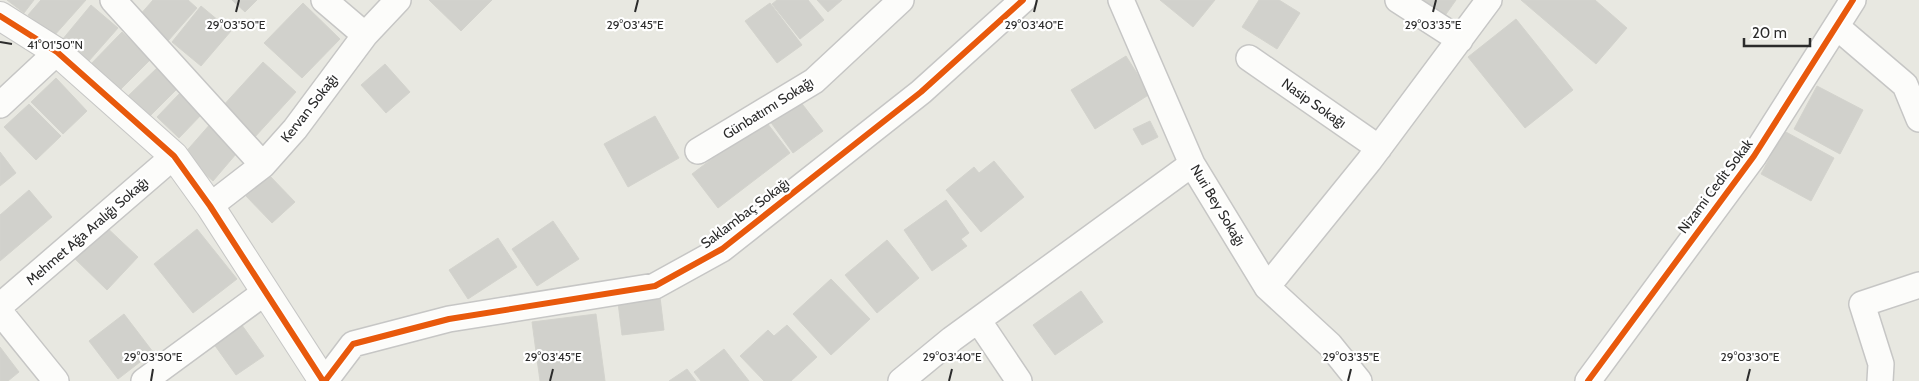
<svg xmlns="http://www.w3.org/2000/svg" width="1919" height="381" viewBox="0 0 1919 381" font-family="Cabin,sans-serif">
  <rect width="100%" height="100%" fill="#e8e8e1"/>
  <path fill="#d1d1cc" stroke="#d3d3cd" d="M 7,0 L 34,0 L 24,13 Z
    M 41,0 L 86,0 L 53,37 L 28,15 Z
    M 153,0 L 188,0 L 197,8 L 168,41 L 139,16 Z
    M 232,0 L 257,0 L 245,12 Z
    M 429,0 L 492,0 L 461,31 Z
    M 777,0 L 808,0 L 824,20 L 800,39 L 772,4 Z
    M 817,0 L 842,0 L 828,12 Z
    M 1160,0 L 1215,0 L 1193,27 Z
    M 1259,0 L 1279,0 L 1300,13 L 1277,49 L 1242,27 Z
    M 1421,0 L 1456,0 L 1444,17 Z
    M 1521,0 L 1595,0 L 1627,28 L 1596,64 Z
    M 303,3 L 340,39 L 302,78 L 264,43 Z
    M 770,3 L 802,45 L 777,63 L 745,21 Z
    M 91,5 L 118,28 L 88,62 L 62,40 Z
    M 201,6 L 231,31 L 201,66 L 172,42 Z
    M 1516,19 L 1573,90 L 1525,128 L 1468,57 Z
    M 122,32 L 150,60 L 115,95 L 87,68 Z
    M 1126,56 L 1150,94 L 1095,129 L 1071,90 Z
    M 263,62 L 296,92 L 254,138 L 221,108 Z
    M 385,64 L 410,92 L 386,113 L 361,85 Z
    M 160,65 L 180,86 L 146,120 L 125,99 Z
    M 56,78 L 87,111 L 63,134 L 31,102 Z
    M 1817,86 L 1863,110 L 1840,154 L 1794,129 Z
    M 181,92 L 203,113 L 179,138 L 157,117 Z
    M 796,96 L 823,131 L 793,153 L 767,117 Z
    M 29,104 L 61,136 L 36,160 L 4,127 Z
    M 655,116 L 679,158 L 628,187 L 604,144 Z
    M 764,119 L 790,153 L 718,208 L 692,174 Z
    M 1150,121 L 1158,137 L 1142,145 L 1133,129 Z
    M 212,122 L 230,137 L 228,147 L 236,154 L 213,181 L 183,155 Z
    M 1784,131 L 1834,158 L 1811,201 L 1761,174 Z
    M 0,152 L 16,173 L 0,186 Z
    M 994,161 L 1024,197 L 981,232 L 946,190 L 974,167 L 979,173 Z
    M 267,173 L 295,202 L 272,223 L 245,195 Z
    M 29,190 L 52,217 L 0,261 L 0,215 Z
    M 946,200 L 969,233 L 961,239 L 967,246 L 932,271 L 904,230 Z
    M 553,221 L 579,259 L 537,286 L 512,249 Z
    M 102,223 L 138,257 L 107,290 L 71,255 Z
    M 197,229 L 237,279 L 193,313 L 154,264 Z
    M 498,238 L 517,267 L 468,299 L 449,270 Z
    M 887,240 L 919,278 L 877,313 L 845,275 Z
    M 831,279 L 870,319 L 831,355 L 793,314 Z
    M 659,289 L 664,330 L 622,335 L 617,294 Z
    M 1081,291 L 1103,322 L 1055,355 L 1033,325 Z
    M 124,314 L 153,352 L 118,379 L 89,341 Z
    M 596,314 L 605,381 L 540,381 L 532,322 Z
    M 239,321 L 264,356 L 236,375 L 211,340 Z
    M 787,325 L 817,357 L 791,381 L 764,381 L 740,356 L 768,330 L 774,336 Z
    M 0,347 L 19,372 L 8,381 L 0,381 Z
    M 724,349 L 749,381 L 701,381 L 694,372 Z
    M 687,369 L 696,381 L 669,381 Z"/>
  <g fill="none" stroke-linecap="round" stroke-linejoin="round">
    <g stroke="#c6c6c5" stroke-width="28">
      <path id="street" d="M 113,0 L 263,165
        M 324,0 L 365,35
        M 1121,0 L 1192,164 L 1267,287 L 1330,345 L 1359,381
        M 1398,0 L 1460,40
        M 1837,27 L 1905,85 L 1919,119
        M 1249,58 L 1379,148
        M 0,105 L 57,52
        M 698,151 L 814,81 L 901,0
        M 210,206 L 263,165 L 295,129 L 365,35 L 398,0
        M 1267,287 L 1369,161 L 1489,0
        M 0,306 L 174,156
        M 0,312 L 56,381
        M 978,320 L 1019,381
        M 144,381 L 264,293
        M 325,381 L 353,344 L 449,319 L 655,286 L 722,249 L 921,92 L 1023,0
        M 901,381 L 952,339 L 1192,164
        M 1588,381 L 1754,156 L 1853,0
        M 1880,381 L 1881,364 L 1862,304 L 1919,285"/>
    </g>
    <g stroke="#c6c6c5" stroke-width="30">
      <path id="secondary" d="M 0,16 L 57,52 L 174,156 L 210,206 L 323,381"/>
    </g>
    <use href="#street" stroke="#fcfcfa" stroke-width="25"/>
    <use href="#secondary" stroke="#fcfcfa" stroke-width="28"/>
    <g stroke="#fff" stroke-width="9">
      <path id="cycleway" d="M 0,16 L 57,52 L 174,156 L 210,206 L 323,381
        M 325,381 L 353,344 L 449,319 L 655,286 L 722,249 L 921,92 L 1023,0
        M 1588,381 L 1754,156 L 1853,0"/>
    </g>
    <use href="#cycleway" stroke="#e8590c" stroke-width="6"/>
  </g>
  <path fill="none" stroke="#2b2b2b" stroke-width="2" d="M 236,12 L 239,0M 635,12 L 638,0M 1034,12 L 1037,0M 1433,12 L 1436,0M 0,42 L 12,44M 151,381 L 153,369M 550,381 L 553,369M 949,381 L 952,369M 1348,381 L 1351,369M 1747,381 L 1750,369"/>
  <g text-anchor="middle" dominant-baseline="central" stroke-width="4.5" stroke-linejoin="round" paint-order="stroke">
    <g font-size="14" fill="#2b2b2b" stroke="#fff">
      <text transform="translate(1314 103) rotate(35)">Nasip Sokağı</text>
      <text transform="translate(309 108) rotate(-52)">Kervan Sokağı</text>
      <text transform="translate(768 108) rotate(-32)">Günbatımı Sokağı</text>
      <text transform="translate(1715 186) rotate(-53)">Nizami Cedit Sokak</text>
      <text transform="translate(1218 205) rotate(59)">Nuri Bey Sokağı</text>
      <text transform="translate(745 213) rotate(-37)">Saklambaç Sokağı</text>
      <text transform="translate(87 231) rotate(-41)">Mehmet Ağa Aralığı Sokağı</text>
    </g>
  </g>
  <g font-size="12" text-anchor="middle" fill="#2b2b2b" stroke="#fff" stroke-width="4.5" stroke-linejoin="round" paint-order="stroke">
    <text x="236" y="29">29°03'50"E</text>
    <text x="635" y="29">29°03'45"E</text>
    <text x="1034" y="29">29°03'40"E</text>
    <text x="1433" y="29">29°03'35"E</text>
    <text x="55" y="49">41°01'50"N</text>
    <text x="153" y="361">29°03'50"E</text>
    <text x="553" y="361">29°03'45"E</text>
    <text x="952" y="361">29°03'40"E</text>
    <text x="1351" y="361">29°03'35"E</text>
    <text x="1750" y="361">29°03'30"E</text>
  </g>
  <path d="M1744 38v8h66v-8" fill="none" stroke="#2b2b2b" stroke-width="2.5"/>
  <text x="1752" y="38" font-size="15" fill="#2b2b2b" stroke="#ffffff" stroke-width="4" paint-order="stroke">20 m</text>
</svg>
